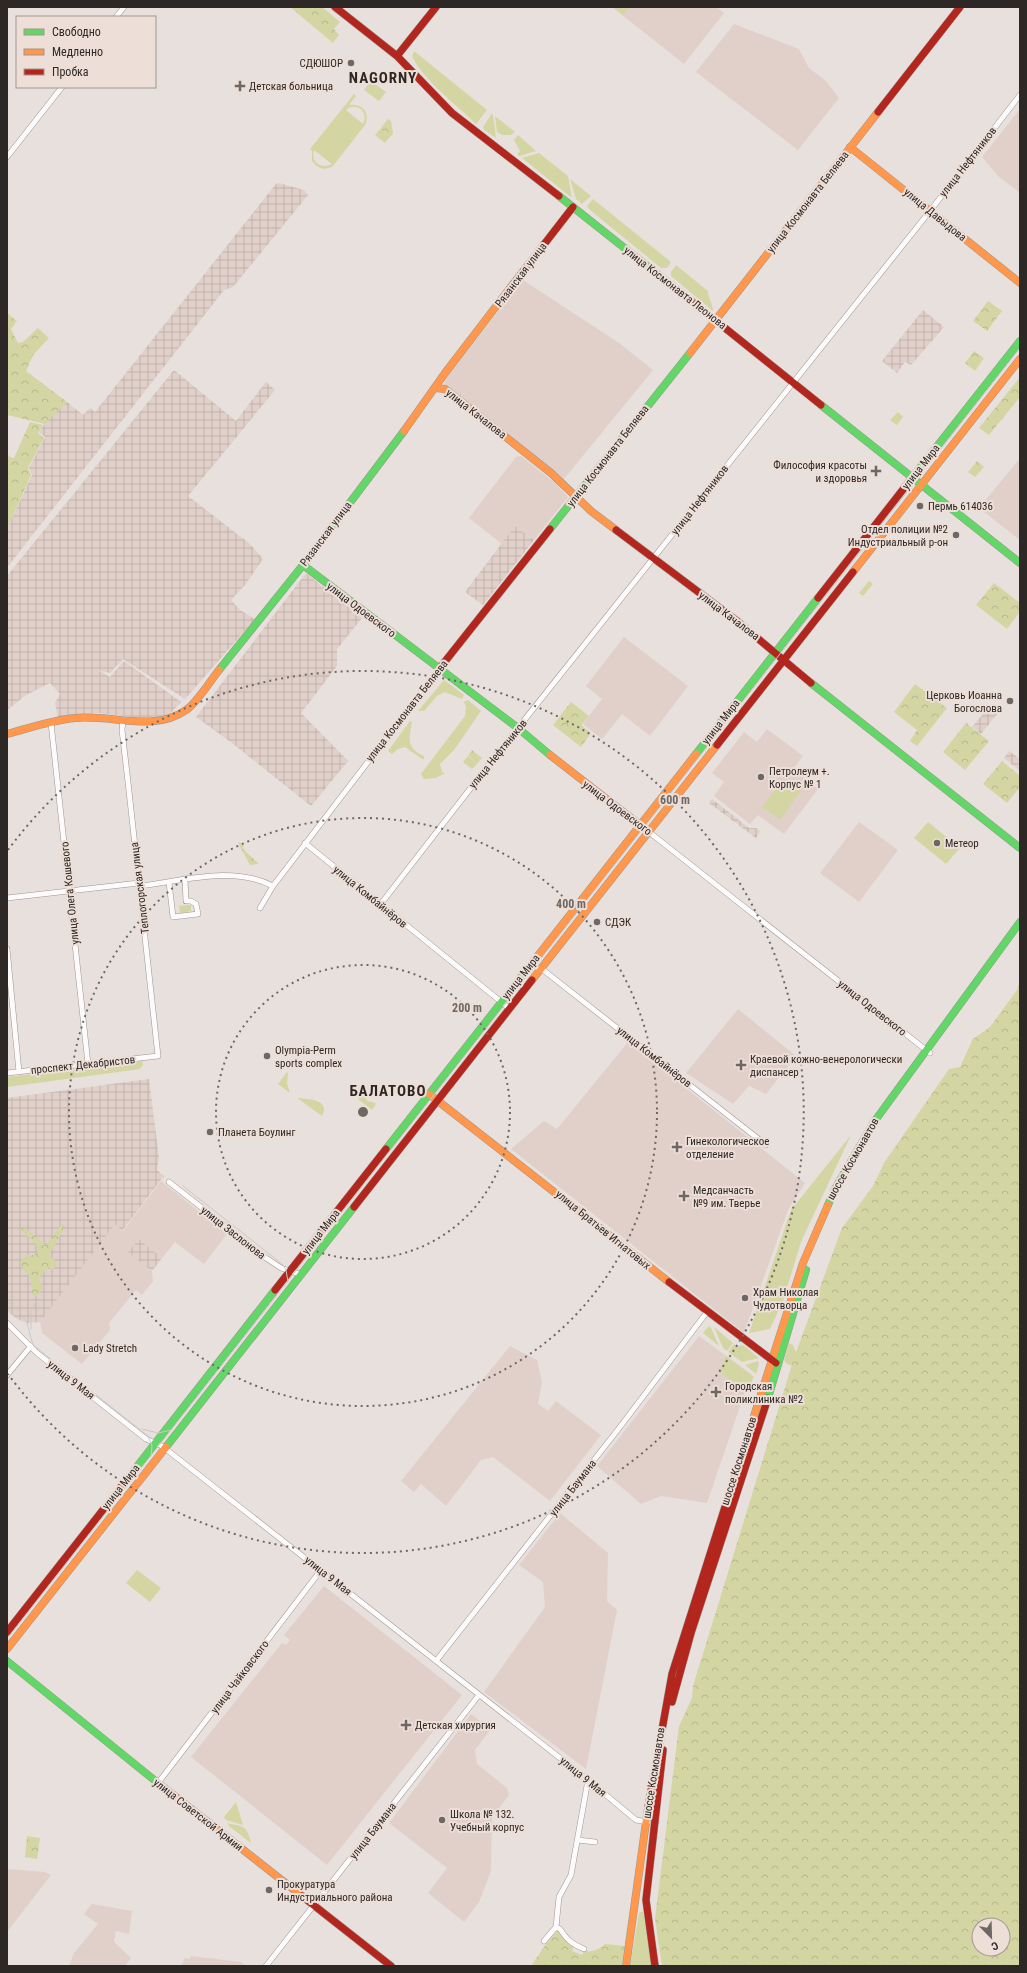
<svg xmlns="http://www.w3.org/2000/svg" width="1027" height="1973" viewBox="0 0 1027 1973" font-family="'Roboto Condensed',sans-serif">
  <defs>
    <pattern id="industrial-grid" width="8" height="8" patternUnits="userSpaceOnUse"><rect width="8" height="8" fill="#e0d0c9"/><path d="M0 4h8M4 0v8" fill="none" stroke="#c0b3ac"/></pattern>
    <pattern id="forest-crowns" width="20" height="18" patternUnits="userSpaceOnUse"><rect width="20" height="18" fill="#d3d6a3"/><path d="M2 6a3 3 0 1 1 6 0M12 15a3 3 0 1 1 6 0" fill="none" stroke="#b5b88c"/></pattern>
  </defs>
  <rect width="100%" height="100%" fill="#e8e0dc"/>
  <path fill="#e0d0c9" d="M 612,7 L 716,7 L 724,13 L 684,64 Z
    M 734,24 L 799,49 L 809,68 L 826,81 L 839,98 L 798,150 L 696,72 Z
    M 1020,109 L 1020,193 L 998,176 L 982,157 Z
    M 523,280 L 619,343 L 653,370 L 564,479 L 444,384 L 446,378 Z
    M 521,456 L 556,484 L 568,497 L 534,540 L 515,526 L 502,544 L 469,518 L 516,457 Z
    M 1020,458 L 1020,540 L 979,508 Z
    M 624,637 L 688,686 L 650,736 L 622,714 L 602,739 L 583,724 L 602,699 L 586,686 Z
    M 767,729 L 803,756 L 793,769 L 818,789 L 784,834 L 758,815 L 750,824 L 714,796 L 724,782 L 712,773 L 744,732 L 757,742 Z
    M 859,822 L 898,850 L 859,902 L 820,873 Z
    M 738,1009 L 796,1056 L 766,1094 L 749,1086 L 733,1104 L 686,1073 Z
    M 628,1042 L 805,1183 L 788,1210 L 744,1333 L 511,1149 L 544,1121 L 557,1129 Z
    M 161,1181 L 227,1234 L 204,1264 L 175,1242 L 162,1258 L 139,1239 L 129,1252 L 152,1271 L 153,1281 L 142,1295 L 136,1290 L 109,1323 L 110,1330 L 82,1364 L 42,1333 L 40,1322 L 115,1223 L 123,1231 Z
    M 699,1336 L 751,1374 L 707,1503 L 661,1496 L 641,1504 L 597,1466 Z
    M 510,1346 L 537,1360 L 542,1382 L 538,1404 L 548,1411 L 556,1401 L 601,1435 L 550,1501 L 493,1457 L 481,1460 L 446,1506 L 421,1484 L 414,1492 L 401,1481 Z
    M 560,1513 L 608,1553 L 607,1601 L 617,1610 L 586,1769 L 484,1692 L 545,1607 L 543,1582 L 519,1565 Z
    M 324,1586 L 462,1695 L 327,1865 L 191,1757 L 282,1643 L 286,1645 L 290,1640 L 284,1635 Z
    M 471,1714 L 491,1729 L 475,1750 L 477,1764 L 507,1788 L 509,1795 L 492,1817 L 491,1871 L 479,1902 L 464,1922 L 428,1893 L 447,1868 L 389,1823 Z
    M 7,1869 L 45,1872 L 51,1875 L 7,1932 Z
    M 92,1904 L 132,1911 L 129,1934 L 116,1931 L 114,1942 L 131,1958 L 125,1966 L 69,1966 L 74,1953 L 98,1924 L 84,1914 Z
    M 191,1956 L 241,1962 L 246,1966 L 181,1966 L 185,1958 L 190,1959 Z"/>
  <path fill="url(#industrial-grid)" d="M 279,183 L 304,190 L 308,195 L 233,287 L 224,290 L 9,565 L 7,564 L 7,529 L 32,475 L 29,468 L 45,437 L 39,432 L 53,412 L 67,402 L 83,415 L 90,408 L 95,412 L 276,184 Z
    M 923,310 L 944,327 L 911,365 L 905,362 L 897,373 L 882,361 Z
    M 174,370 L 236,421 L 266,382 L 275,390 L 188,496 L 250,544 L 263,559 L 245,585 L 231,600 L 240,610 L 255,619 L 185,699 L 123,659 L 110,673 L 98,670 L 110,677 L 124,661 L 181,702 L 169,715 L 142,718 L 98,713 L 58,718 L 55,703 L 60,694 L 50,683 L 26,695 L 7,710 L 7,576 Z
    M 515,526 L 534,540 L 483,605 L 465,592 Z
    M 306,573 L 362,618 L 337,649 L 337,666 L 301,713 L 348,761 L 311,806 L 232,743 L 196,717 Z
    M 989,707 L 997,714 L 981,734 L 972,727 Z
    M 1009,751 L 1020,759 L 1020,771 L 1004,758 Z
    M 712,799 L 749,828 L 756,828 L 760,831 L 756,838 L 709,803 Z
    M 149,1079 L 159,1158 L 157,1170 L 164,1176 L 163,1177 L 122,1231 L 115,1224 L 40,1322 L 27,1323 L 17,1319 L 7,1311 L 7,1098 Z
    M 139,1239 L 162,1258 L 152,1271 L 128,1252 Z"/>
  <path fill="#d3d6a3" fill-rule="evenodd" d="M 613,7 L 630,7 L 623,15 Z
    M 414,51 L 487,110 L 476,124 C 458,106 422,79 412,56 Z
    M 371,81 L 386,92 L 379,101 L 364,90 Z
    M 354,94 L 356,96 L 349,105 C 362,103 371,113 365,125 L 333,166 C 325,171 318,169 312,161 L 312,151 L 310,149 ZM 350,107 C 361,105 368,113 363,124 L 346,110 ZM 314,151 L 315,151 L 332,164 C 321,169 311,163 314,151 Z
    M 492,113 L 493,115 L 496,138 L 484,130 L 483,127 Z
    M 495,116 L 515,132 L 511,135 L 502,135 L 497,132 Z
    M 380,129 L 390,137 L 385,143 L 375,135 Z
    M 518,135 L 536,151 L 519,156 L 517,154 L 520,151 L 514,140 Z
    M 539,153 L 568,176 L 572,198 L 522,158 Z
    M 570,179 L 591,196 L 582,204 L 576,199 Z
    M 593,199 L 671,262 L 667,268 L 661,268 L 590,210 L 587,206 Z
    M 676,265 L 708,291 C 708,298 713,304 713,311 L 671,276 L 671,272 Z
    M 898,412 L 903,417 L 897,425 L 890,420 Z
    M 444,680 L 464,695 L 462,699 L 445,692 L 437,696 L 424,711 L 418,711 Z
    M 468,700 L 481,711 L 454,750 L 440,764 L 442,772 L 445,773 L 436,778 L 424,779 L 421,774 L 465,716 L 466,707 L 464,702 Z
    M 410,721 L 412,722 C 409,739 406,748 424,756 L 424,759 L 422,759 L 405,747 L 398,749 L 392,754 L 388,751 Z
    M 468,756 L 477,764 L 472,769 L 463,762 Z
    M 784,778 L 801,791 L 780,820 L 762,807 Z
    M 928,822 L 960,848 L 946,864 L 914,838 Z
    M 142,1061 L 143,1065 L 140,1069 L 7,1087 L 7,1077 Z
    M 287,1072 L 288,1073 L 287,1083 L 290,1093 L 278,1084 Z
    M 364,1091 L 368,1094 L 366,1098 L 367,1101 L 373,1102 L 376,1104 L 372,1110 L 358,1099 Z
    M 297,1098 C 308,1099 331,1099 322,1116 Z
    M 851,1135 L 801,1242 L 783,1301 L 770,1329 L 749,1333 L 791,1210 Z
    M 709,1326 L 711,1328 L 719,1346 L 703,1333 Z
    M 714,1327 L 733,1343 L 727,1351 L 723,1348 Z
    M 789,1343 L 793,1345 L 798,1357 L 795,1367 L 787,1364 L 784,1360 Z
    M 734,1344 L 737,1346 L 743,1345 L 759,1358 L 742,1362 L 728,1352 Z
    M 726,1356 L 754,1377 L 749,1386 L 737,1384 L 719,1372 Z
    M 758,1361 L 759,1364 L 756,1374 L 745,1365 Z
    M 137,1570 L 161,1588 L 150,1602 L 126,1583 Z
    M 236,1802 L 243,1825 L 226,1820 L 224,1817 Z
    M 227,1823 C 244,1827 247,1825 251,1843 L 230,1827 Z
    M 643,1911 L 652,1966 L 630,1966 L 639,1913 Z"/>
  <path fill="url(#forest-crowns)" fill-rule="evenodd" d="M 290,7 L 322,7 L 340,22 L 334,29 L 339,35 L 333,43 Z
    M 388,119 L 391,121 L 393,134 L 390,137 L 380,129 Z
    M 988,301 L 1002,311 L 987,331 L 973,321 Z
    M 7,313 L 17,321 L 11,329 L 18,343 L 23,342 L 38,328 L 49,338 L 33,355 L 26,371 L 67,402 L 45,424 L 7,415 Z
    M 974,351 L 984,358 L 975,371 L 965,363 Z
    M 1020,377 L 1020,397 L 989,435 L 979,428 Z
    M 30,422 L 43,425 L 38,433 L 44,438 L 28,468 L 31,475 L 7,529 L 7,456 L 14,458 Z
    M 977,461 L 984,467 L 975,477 L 968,472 Z
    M 869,581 L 873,584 L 863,596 L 859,593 Z
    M 994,583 L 1020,603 L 1020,612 L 1007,629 L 976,605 Z
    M 915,684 L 947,708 L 917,746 L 910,741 L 917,730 L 894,712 Z
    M 571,702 L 589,716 L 581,725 L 591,733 L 581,747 L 553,725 Z
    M 966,723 L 989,741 L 965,770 L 943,752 Z
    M 472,750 L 482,758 L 477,764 L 468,756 Z
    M 1002,761 L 1020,776 L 1020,787 L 1007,803 L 983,784 Z
    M 239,842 L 244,846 L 242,848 L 259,864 L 250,865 L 238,843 Z
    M 191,905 L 191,911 L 180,913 L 179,906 Z
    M 1020,981 L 1020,1966 L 662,1966 L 655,1919 L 679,1726 L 692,1698 L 693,1686 L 795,1355 L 842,1228 L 873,1186 L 884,1163 L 949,1069 L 960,1067 L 973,1039 L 990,1027 L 1017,990 ZM 979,1925 L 1003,1925 L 1003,1949 L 979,1949 Z
    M 63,1223 L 65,1227 L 49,1255 L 58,1264 L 52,1270 L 49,1267 L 39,1278 L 43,1289 L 36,1297 L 32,1294 C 32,1287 31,1279 27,1273 C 24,1269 21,1267 20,1262 L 26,1255 L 34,1255 L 38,1253 C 39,1243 28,1237 20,1230 L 23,1227 L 46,1245 Z
    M 27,1836 L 40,1838 L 37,1859 L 25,1857 Z
    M 558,1930 L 565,1940 L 574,1946 L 572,1951 L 582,1955 L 584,1951 C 593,1952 598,1950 605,1944 L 625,1946 L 622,1966 L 531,1966 L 546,1944 Z"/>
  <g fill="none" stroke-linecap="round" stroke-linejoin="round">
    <g stroke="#9c9693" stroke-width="6">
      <path id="street" d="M 116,17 L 124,7
        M 7,157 L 62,87
        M 51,723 L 88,1064
        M 649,832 L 930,1053
        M 305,843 L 510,1009
        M 169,882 L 173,917 L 198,914 L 196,904 L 191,901 L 186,901 L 185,880
        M 140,886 C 183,881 232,865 273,886
        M 7,898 L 139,883
        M 380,905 L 494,758 L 930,211 L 1020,95
        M 260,908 L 273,886 L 439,669
        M 7,949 L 19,1072
        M 542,969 L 766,1145
        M 7,1073 L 158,1056 L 128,782 L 122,730 L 123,720
        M 169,1182 L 266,1258 L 281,1268 L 302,1275
        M 7,1323 L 37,1353 L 146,1439 L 162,1446 L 588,1780 L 636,1820 L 648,1822
        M 7,1375 L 31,1346
        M 436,1661 L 620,1427 L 707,1312
        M 158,1783 L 321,1570
        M 578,1840 L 595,1842
        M 556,1927 L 560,1929 C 567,1940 572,1944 584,1949
        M 544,1941 L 556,1927 L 559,1897 L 571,1875 L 588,1780
        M 266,1966 L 479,1695"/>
    </g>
    <g stroke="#9c9693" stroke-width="8">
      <path id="fast" d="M 559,196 L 695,304
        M 821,405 L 1020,563
        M 912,478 L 1020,341
        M 550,529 L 690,353
        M 303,565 L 518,728 L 550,755
        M 219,670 L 303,565 L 404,431
        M 811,683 L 1020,848
        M 696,754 L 818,598
        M 386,1149 L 533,962
        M 828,1205 L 835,1189 L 874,1122 L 1020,922
        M 768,1398 L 806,1270
        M 166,1447 L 354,1207
        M 132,1473 L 275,1290
        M 7,1661 L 158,1783"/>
    </g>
    <g stroke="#9c9693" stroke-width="8">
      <path id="slow" d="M 850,147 L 1020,283
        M 690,353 L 878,112
        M 436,388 L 445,389 L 551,473 L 591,511 L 616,530
        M 404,431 L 445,373 L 511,287
        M 853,572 L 1020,359
        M 7,734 C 30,728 52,720 75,718 C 111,714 154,733 186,710 C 196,704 211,680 219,670
        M 550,755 L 649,832
        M 533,962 L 696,754
        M 532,980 L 717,745
        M 429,1094 L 669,1282
        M 725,1507 L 803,1263 L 828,1205
        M 7,1649 L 166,1447
        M 158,1783 L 302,1896
        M 626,1966 L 648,1808"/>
    </g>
    <g stroke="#9c9693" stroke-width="8">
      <path id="jam" d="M 335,7 L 397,56 L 452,113 L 559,196
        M 397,56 L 436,7
        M 878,112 L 960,7
        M 511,287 L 573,207
        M 695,304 L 821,405
        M 616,530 L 737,621 L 811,683
        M 818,598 L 912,478
        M 439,669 L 550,529
        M 717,745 L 853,572
        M 354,1207 L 532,980
        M 669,1282 L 776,1363
        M 275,1290 L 386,1149
        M 7,1632 L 132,1473
        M 672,1702 L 691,1633 L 768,1398
        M 648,1808 L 672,1674 L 725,1507
        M 302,1896 L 391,1966
        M 655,1966 L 646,1900 L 663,1750"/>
    </g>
    <use href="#street" stroke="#fcfafa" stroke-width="5"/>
    <use href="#fast" stroke="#63d668" stroke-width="7"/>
    <use href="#slow" stroke="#ff974d" stroke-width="7"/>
    <use href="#jam" stroke="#b3261e" stroke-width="7"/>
    <path stroke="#cbc9c8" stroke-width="1" d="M 183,1186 L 282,1264 L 286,1270 L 288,1282
      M 9,1302 L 20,1312 L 27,1323 L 33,1345 L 148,1436 L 152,1446 L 151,1456
      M 31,1329 L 31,1311 L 37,1300
      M 142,1429 L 158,1433 L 171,1430
      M 7,1639 L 1020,348"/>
  </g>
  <g fill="none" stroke="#6e6865" stroke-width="2" stroke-dasharray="2 4">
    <circle cx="363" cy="1112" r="147"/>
    <circle cx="363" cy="1112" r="294"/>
    <path d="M8 850A441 441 0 1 1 8 1374"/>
  </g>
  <g fill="#6e6865" stroke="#edded7" stroke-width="1.5">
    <circle cx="351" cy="63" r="4"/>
    <path d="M238 80h4v4h4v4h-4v4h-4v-4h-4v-4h4z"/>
    <path d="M874 465h4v4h4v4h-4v4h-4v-4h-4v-4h4z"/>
    <circle cx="920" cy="506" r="4"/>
    <circle cx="956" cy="535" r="4"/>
    <circle cx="1010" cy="701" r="4"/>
    <circle cx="761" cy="777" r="4"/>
    <circle cx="937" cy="843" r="4"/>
    <circle cx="597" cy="922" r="4"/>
    <circle cx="267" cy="1056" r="4"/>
    <path d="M739 1059h4v4h4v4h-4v4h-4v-4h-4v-4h4z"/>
    <circle cx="210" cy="1132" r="4"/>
    <path d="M675 1141h4v4h4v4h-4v4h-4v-4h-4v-4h4z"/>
    <path d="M682 1190h4v4h4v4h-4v4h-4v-4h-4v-4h4z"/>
    <circle cx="745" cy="1298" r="4"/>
    <circle cx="75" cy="1348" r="4"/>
    <path d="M714 1386h4v4h4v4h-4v4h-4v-4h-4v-4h4z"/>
    <path d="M404 1719h4v4h4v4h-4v4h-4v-4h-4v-4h4z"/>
    <circle cx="442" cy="1820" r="4"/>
    <circle cx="269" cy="1890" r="4"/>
  </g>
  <g text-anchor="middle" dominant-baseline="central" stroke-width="4" stroke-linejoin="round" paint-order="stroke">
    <g font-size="11" fill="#2d2825" stroke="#edded7" text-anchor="start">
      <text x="343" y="63" text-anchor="end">СДЮШОР</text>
      <text x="249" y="86">Детская больница</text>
      <text x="867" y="465" text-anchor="end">Философия красоты<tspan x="867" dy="13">и здоровья</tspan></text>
      <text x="928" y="506">Пермь 614036</text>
      <text x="948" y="529" text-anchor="end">Отдел полиции №2<tspan x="948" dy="13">Индустриальный р-он</tspan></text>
      <text x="1002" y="695" text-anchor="end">Церковь Иоанна<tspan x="1002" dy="13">Богослова</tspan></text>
      <text x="769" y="771">Петролеум +.<tspan x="769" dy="13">Корпус № 1</tspan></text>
      <text x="945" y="843">Метеор</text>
      <text x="605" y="922">СДЭК</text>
      <text x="275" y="1050">Olympia-Perm<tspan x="275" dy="13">sports complex</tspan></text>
      <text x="750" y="1059">Краевой кожно-венерологически<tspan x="750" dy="13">диспансер</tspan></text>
      <text x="218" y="1132">Планета Боулинг</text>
      <text x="686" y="1141">Гинекологическое<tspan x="686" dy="13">отделение</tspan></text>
      <text x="693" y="1190">Медсанчасть<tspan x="693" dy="13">№9 им. Тверье</tspan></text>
      <text x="753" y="1292">Храм Николая<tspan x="753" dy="13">Чудотворца</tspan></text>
      <text x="83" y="1348">Lady Stretch</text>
      <text x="725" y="1386">Городская<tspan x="725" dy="13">поликлиника №2</tspan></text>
      <text x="415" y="1725">Детская хирургия</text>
      <text x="450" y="1814">Школа № 132.<tspan x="450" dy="13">Учебный корпус</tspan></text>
      <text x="277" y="1884">Прокуратура<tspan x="277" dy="13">Индустриального района</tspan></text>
    </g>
    <g font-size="11" fill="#2d2825" stroke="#edded7">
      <text transform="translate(968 162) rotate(-52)">улица Нефтяников</text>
      <text transform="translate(808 202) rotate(-52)">улица Космонавта Беляева</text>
      <text transform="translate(935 215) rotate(39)">улица Давыдова</text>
      <text transform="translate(521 275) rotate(-53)">Рязанская улица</text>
      <text transform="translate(675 288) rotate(38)">улица Космонавта Леонова</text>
      <text transform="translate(476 414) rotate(38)">улица Качалова</text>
      <text transform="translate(608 456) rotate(-52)">улица Космонавта Беляева</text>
      <text transform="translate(921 467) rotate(-52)">улица Мира</text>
      <text transform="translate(700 500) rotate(-52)">улица Нефтяников</text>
      <text transform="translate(326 534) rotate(-53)">Рязанская улица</text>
      <text transform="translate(361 610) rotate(37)">улица Одоевского</text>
      <text transform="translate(729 616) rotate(37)">улица Качалова</text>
      <text transform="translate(407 711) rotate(-52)">улица Космонавта Беляева</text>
      <text transform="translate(721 722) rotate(-52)">улица Мира</text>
      <text transform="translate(498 754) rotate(-51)">улица Нефтяников</text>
      <text transform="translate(617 808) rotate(37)">улица Одоевского</text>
      <text transform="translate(140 888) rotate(-97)">Теплогорская улица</text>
      <text transform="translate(70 893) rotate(-96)">улица Олега Кошевого</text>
      <text transform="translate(370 897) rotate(39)">улица Комбайнёров</text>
      <text transform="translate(521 977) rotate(-52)">улица Мира</text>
      <text transform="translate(872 1008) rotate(38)">улица Одоевского</text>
      <text transform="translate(654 1057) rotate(38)">улица Комбайнёров</text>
      <text transform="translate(83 1065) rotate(-6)">проспект Декабристов</text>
      <text transform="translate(853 1159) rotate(-60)">шоссе Космонавтов</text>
      <text transform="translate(603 1230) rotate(39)">улица Братьев Игнатовых</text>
      <text transform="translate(321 1232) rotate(-52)">улица Мира</text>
      <text transform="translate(233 1233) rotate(38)">улица Заслонова</text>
      <text transform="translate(71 1380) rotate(38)">улица 9 Мая</text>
      <text transform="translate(739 1461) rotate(-72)">шоссе Космонавтов</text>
      <text transform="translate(121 1487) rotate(-52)">улица Мира</text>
      <text transform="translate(573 1488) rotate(-52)">улица Баумана</text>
      <text transform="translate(328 1576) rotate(38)">улица 9 Мая</text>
      <text transform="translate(240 1677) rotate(-53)">улица Чайковского</text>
      <text transform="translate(654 1773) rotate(-81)">шоссе Космонавтов</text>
      <text transform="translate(583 1777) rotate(39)">улица 9 Мая</text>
      <text transform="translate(198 1815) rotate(38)">улица Советской Армии</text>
      <text transform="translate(373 1831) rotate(-52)">улица Баумана</text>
    </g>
    <g font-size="15" font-weight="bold" letter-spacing="1" fill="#2d2825" stroke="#edded7">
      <text x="383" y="78">NAGORNY</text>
      <text x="388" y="1091">БАЛАТОВО</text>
    </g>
  </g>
  <circle cx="363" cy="1112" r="6" fill="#6e6865" stroke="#edded7" stroke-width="2"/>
  <g font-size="12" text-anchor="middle" font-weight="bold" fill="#6e6865" stroke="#edded7" stroke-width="4" stroke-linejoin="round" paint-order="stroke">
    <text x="675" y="804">600 m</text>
    <text x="571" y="908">400 m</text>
    <text x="467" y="1012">200 m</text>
  </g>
  <rect width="1027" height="1973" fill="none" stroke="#2d2825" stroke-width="16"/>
  <rect x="16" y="16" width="140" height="72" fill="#edded7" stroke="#a09590"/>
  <rect x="24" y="29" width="20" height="6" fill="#63d668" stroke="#a09590"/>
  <text x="52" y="36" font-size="12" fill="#2d2825">Свободно</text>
  <rect x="24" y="49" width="20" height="6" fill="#ff974d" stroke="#a09590"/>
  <text x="52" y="56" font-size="12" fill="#2d2825">Медленно</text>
  <rect x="24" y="69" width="20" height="6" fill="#b3261e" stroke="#a09590"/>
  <text x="52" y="76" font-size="12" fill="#2d2825">Пробка</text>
  <g transform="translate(991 1937) rotate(157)"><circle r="19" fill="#edded7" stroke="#a09590"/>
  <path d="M0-3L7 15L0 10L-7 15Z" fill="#6e6865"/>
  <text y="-6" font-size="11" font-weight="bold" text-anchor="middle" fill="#2d2825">С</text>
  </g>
</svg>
